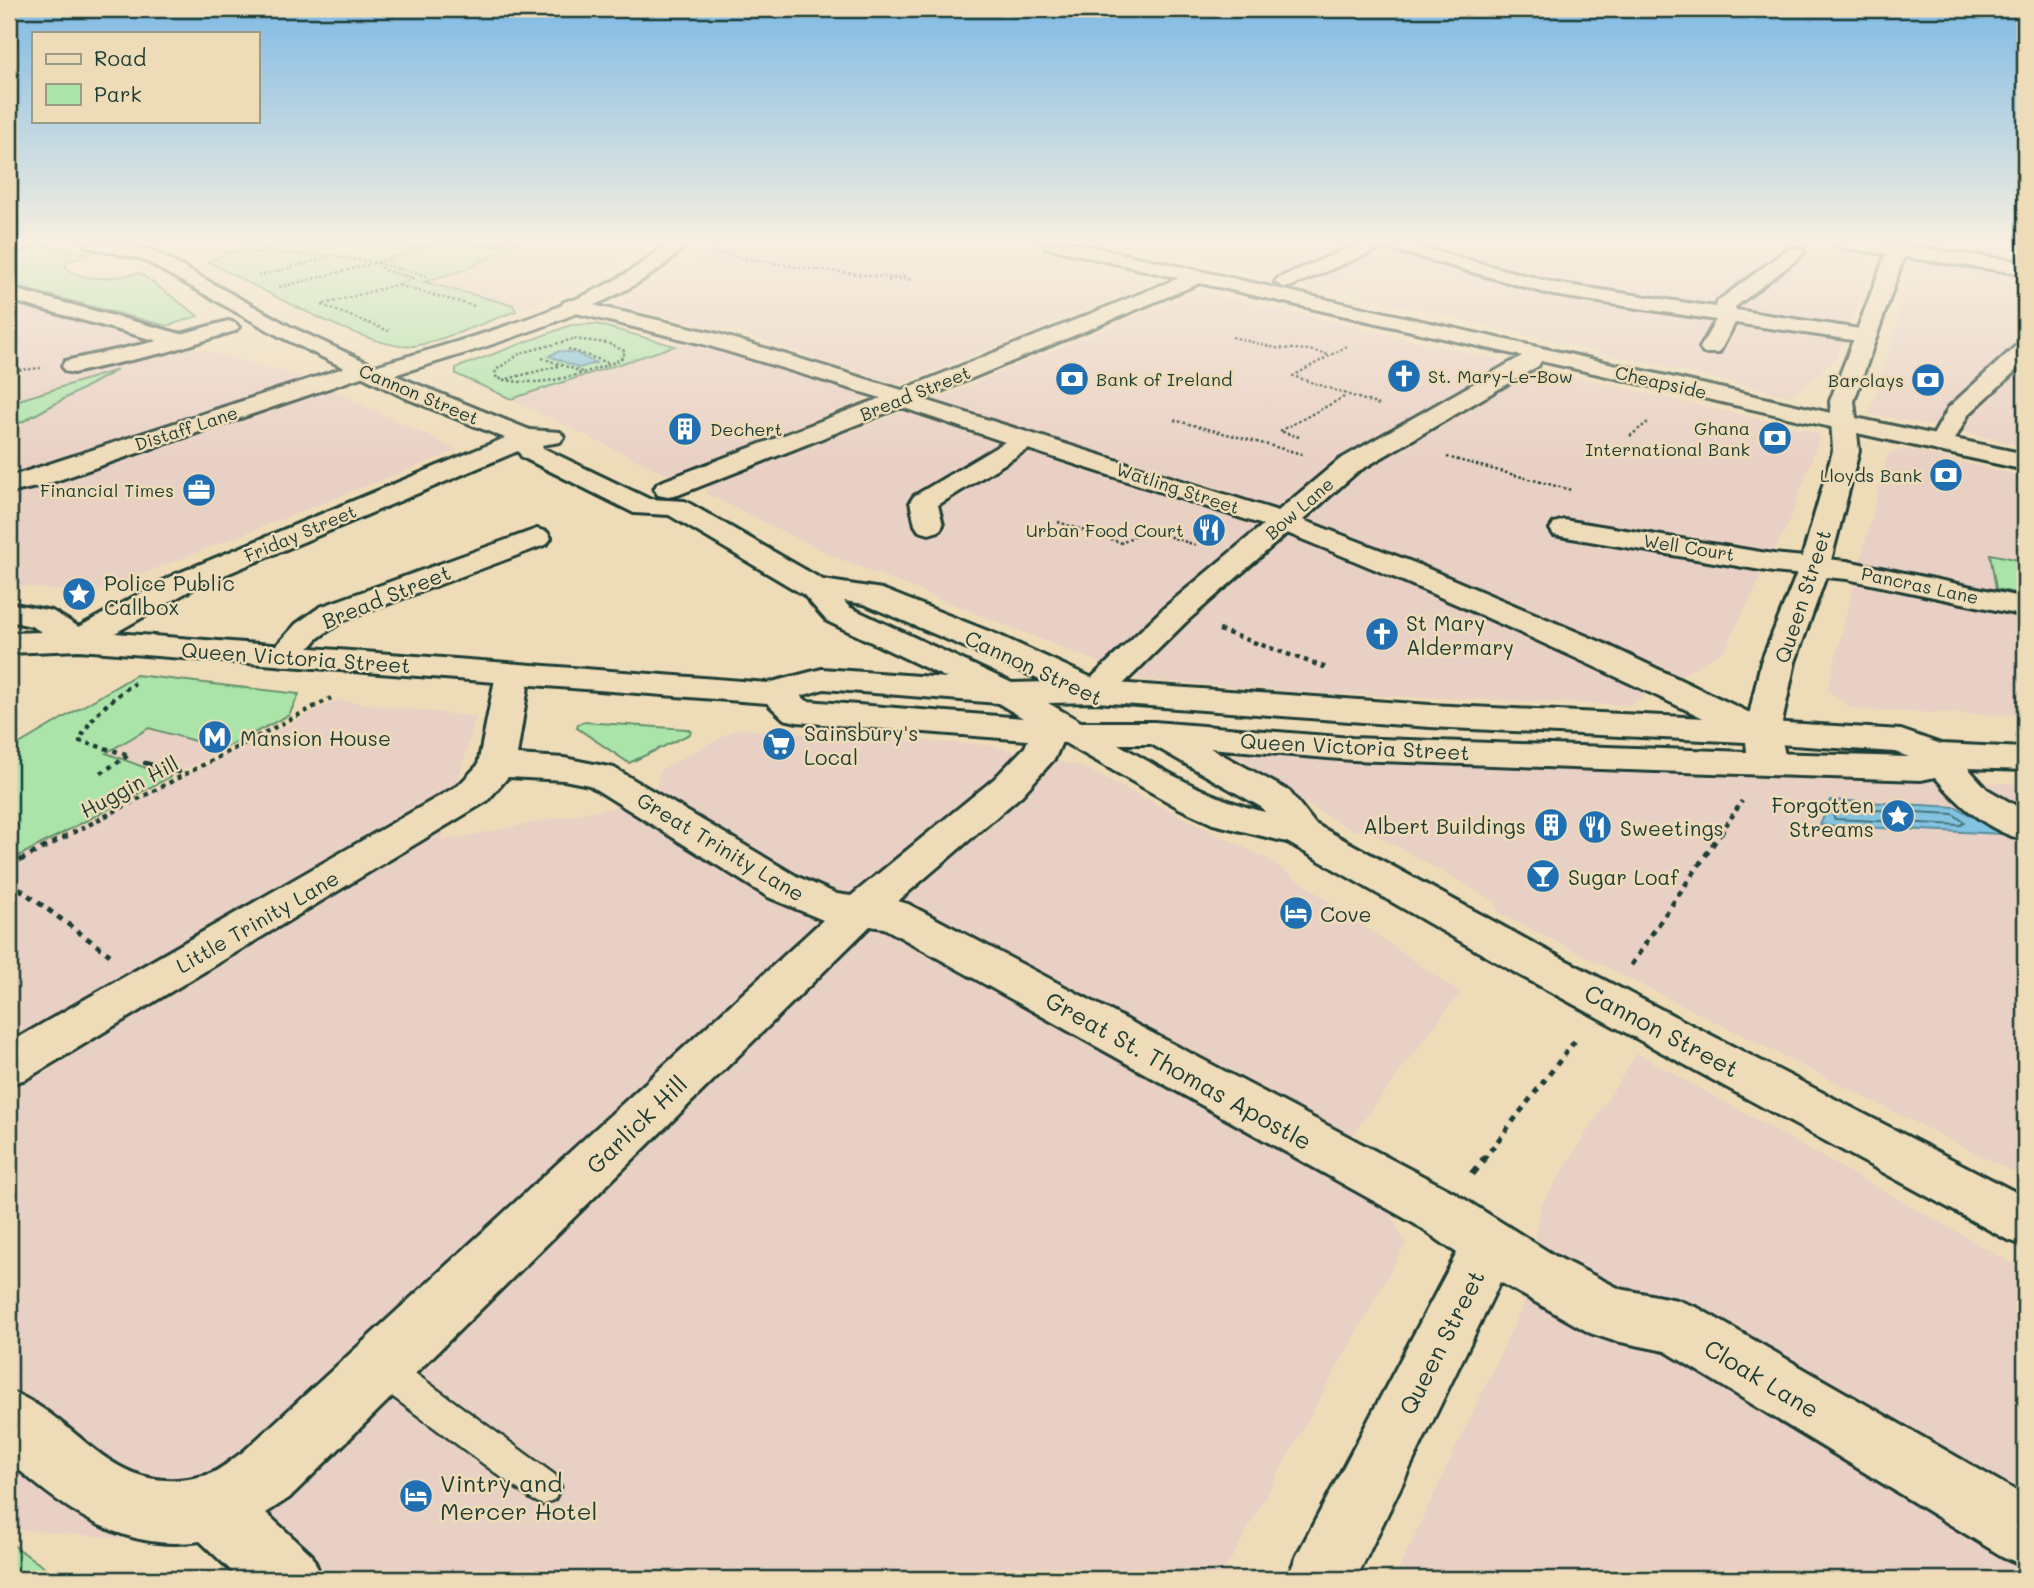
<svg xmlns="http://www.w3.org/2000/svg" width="2034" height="1588" viewBox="0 0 2034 1588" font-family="Mali,sans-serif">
  <rect width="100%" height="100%" fill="#eedcb9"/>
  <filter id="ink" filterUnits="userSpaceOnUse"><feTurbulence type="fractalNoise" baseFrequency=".0143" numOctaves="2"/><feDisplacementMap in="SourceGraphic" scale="14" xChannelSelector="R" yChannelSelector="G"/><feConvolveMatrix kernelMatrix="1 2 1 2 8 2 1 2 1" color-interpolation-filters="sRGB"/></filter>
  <g filter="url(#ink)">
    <path fill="#e9d0c4" d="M 518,243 L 644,243 L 620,264 L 591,280 L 526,308 L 423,282 L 466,269 Z
      M 715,243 L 1003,243 L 1156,281 L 898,385 L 735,331 L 615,306 L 711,250 Z
      M 1111,243 L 1808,243 L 1848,251 L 1874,263 L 1836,359 L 1790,396 L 1309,284 Z
      M 1888,243 L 2025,243 L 2025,264 L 1944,252 Z
      M 1913,259 L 2025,273 L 2025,447 L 1978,435 L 1869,414 L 1884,370 Z
      M 1197,291 L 1812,431 L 1820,436 L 1790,520 L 1724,651 L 1629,705 L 1330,694 L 1143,680 L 837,558 L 705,493 L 710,484 L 941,397 Z
      M 9,299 L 306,378 L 458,450 L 91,594 L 9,585 Z
      M 688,342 L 876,394 L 672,477 L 511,399 Z
      M 1906,449 L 2025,477 L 2025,716 L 1859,710 L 1847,706 L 1827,690 L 1888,453 Z
      M 337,700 L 476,717 L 441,841 L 654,799 L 660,770 L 737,729 L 989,745 L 1080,766 L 1268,859 L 1460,993 L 1350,1138 L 1406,1243 L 1220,1579 L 303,1579 L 209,1499 L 161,1542 L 14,1529 L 9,1524 L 9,862 Z
      M 150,728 L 223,749 L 170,777 L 105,753 Z
      M 1241,754 L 2025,784 L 2025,1178 L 1499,913 L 1494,901 L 1371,832 L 1352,830 L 1228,760 L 1230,755 Z
      M 1637,1053 L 2025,1270 L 2025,1579 L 1394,1579 L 1528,1295 L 1540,1206 Z"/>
    <path fill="#abe4a9" stroke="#65906e" stroke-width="2" d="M 9,243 L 27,243 L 92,254 L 69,261 L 65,266 C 80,285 120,277 140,273 L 198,316 L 167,326 L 9,285 Z
      M 257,243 L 518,243 L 466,269 L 424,282 L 513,305 L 516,311 C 485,322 445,340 414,346 C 374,353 248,282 207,261 Z
      M 596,324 L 675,346 L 511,399 L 456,374 L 456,368 L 571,325 Z
      M 117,370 L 9,429 L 9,403 Z
      M 1990,554 L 2025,561 L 2025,595 L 1996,589 Z
      M 136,675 L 299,694 L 289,715 L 223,749 L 149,728 L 106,753 L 170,777 L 9,861 L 9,750 Z
      M 583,722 L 687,729 L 691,731 L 690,734 L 629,763 L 577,728 L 578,724 Z
      M 9,1542 L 53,1574 L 48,1579 L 9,1579 Z"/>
    <path fill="#81c3e1" stroke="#5a8d9c" stroke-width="2" d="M 559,351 L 575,353 L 596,363 L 579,368 L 549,356 Z
      M 1831,800 L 1956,807 L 2003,834 L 1820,825 Z"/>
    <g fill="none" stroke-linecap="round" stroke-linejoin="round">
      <path stroke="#467379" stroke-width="2" d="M 1838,808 L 1953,814 L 1964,822 L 1961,825 L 1835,819 L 1833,815 Z"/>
      <g stroke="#1f3d34" stroke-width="5">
        <path id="lane" d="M 382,1354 L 394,1358 L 555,1475 L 561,1487 L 555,1499 L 543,1505 L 531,1499 L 370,1380 L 366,1369 L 370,1358 Z"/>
      </g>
      <g stroke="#1f3d34" stroke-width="6">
        <path id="street" d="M 12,243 L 35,243 L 9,257 L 9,245 Z
          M 1042,243 L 1075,243 L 1853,418 L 1856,423 L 1853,428 L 1844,430 L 1541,361 L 1538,366 L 1357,472 L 1303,520 L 1412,562 L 1603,643 L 1769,722 L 1901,730 L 1941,744 L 2025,748 L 2025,770 L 1968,768 L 1987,789 L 2025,811 L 2025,840 C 1989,832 1958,804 1935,777 L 1921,780 L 1768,775 L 1755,772 L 1749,764 L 1755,756 L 1768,753 L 1909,757 L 1895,752 L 1762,743 L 1749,740 C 1597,666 1444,596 1287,533 L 1186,622 L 1108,699 L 1096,702 L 1084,699 L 1079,692 L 1084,685 L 1164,608 L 1263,525 L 1028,449 L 938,505 L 943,525 L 939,531 L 929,534 L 919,531 L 915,525 L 910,502 L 914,496 L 1005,442 L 901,407 L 678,495 L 668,497 L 658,495 L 654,489 L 658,483 L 881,398 L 703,344 L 564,310 L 561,306 L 564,302 L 571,300 L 718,334 L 902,390 L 1179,278 L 1045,247 ZM 1200,283 L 1522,356 L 1339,460 L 1278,511 L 922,399 Z
          M 1361,243 L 1404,243 L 1554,283 L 1715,307 L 1718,301 L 1789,248 L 1801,248 L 1804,252 L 1801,256 L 1735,307 L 1736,310 L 1866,330 L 1874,331 L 1877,336 L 1874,341 L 1866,342 L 1735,323 L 1719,353 L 1703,353 L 1700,348 L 1716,320 L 1553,295 L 1387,248 L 1376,250 L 1292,286 L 1285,288 L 1275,282 L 1278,278 Z
          M 9,288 L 181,334 L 228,321 L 235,323 L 239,327 L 235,331 L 167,352 L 73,373 L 65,371 L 62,366 L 65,361 L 158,341 L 9,300 Z
          M 2025,344 L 2025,362 L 1968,415 L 1950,449 L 1941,452 L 1932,449 L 1928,444 L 1949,407 L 2017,345 Z
          M 362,362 L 370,364 L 373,369 L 370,374 L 41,486 L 9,493 L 9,477 Z
          M 1564,520 L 1773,554 L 1847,561 L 2025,598 L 2025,616 L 1847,579 L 1773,572 L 1554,535 L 1550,529 L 1554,523 Z
          M 537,529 L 547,532 L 551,538 L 547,544 L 342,621 L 318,638 L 296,663 L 284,666 L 272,663 L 267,656 L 296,624 L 320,607 Z
          M 513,664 L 525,667 L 530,674 L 517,755 L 564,758 L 614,768 L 798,877 L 837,894 L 851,896 L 994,779 L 1025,747 L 1036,722 L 1049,719 L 1062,722 L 1067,730 L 1055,758 L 1022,795 L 898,901 L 908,904 L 1453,1192 L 1555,1256 L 1620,1289 L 1677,1300 L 1698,1308 L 2025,1496 L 2025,1566 L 2002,1556 L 1665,1351 L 1611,1340 L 1590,1333 L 1500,1282 L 1356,1579 L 1287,1579 L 1297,1555 L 1457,1253 L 1415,1224 L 884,928 L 870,926 L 289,1498 L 266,1513 L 312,1555 L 322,1579 L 240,1579 L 200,1541 C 124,1553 63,1509 9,1461 L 9,1391 C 82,1418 111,1502 207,1475 C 220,1471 232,1459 243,1452 L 823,920 L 768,897 L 589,785 L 564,780 L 508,777 L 487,801 L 26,1079 L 9,1084 L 9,1043 L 459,785 L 478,765 L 496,674 L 501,667 Z"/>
      </g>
      <g stroke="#1f3d34" stroke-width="6">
        <path id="secondary" d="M 84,243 L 118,243 L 154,251 L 291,327 L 375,366 C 462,340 602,305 667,243 L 686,243 C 642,304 468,352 394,375 L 530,430 L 560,432 L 564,437 L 560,442 L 542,445 L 543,448 L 649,499 L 685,501 L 823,580 L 882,589 L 998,635 L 1101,682 L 1430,705 L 1748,720 L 1761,662 L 1799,568 L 1833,451 L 1830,401 L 1886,254 L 1844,248 L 1835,243 L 1883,243 L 2025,262 L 2025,274 L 1904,257 L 1854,401 L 1856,418 L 2025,454 L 2025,470 L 1857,433 L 1859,451 L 1829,568 L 1795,662 L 1780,732 L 1787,764 L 1781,772 L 1768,775 L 1352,760 L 1210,748 L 1289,791 L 1315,824 L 1546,950 L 2025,1197 L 2025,1246 L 2006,1239 L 1514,972 L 1287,842 L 1213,824 L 1179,808 L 1065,743 L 797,722 L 784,719 L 767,703 L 79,650 L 9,653 L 9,633 L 42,632 L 31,626 L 9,621 L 9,603 L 52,611 L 79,627 L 174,575 L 505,438 L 408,399 L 277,335 L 142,259 L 87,247 ZM 518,451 L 522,457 L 634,513 L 669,515 L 804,595 L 827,621 L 947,678 L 822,669 L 768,683 L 115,633 L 196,587 ZM 844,601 L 864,604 L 1047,682 L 1012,683 L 849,607 ZM 824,689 L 998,703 L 1023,718 L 807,701 L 801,696 ZM 1096,702 L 1430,727 L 1746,742 L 1747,752 L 1352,738 L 1154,722 L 1081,722 L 1048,703 ZM 1118,744 L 1151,744 L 1261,807 L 1265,812 C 1213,800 1164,771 1118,744 Z"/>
      </g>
      <path stroke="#1f3d34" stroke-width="2.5" stroke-dasharray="2.5 2.5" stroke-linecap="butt" d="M 374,243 L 415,247
        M 467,243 L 505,247
        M 262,250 L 293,243
        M 213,251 L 334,256 L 377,263 L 435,243
        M 710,252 L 803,268 L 912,280
        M 377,263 L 383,270 L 413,278 L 397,285 L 474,306
        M 258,276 L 330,257
        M 888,281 L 906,275
        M 279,287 L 377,263 L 427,276
        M 324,304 L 396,285
        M 322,305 L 389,331
        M 1232,337 L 1276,348 L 1309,350 L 1330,355
        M 574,339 L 607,343 L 625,351 L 623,357 L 615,362 C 576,376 539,389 497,378 L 495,374 L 496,370 L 521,353 Z
        M 1347,346 L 1293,376 L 1379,405
        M 568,349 L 609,363
        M 542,358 L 582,372
        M 9,371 L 41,368
        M 503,380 L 558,366
        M 1174,420 L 1302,454
        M 1630,436 L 1648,422
        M 1299,437 L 1280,431 L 1346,396
        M 1447,457 L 1571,490
        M 1058,522 L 1122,543 L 1145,529 L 1196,545"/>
      <path stroke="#1f3d34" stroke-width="4.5" stroke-dasharray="4.5 4.5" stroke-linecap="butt" d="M 1219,630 L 1327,668
        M 101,773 L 129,755 L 80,741 C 88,718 115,696 135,683
        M 73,833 L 331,698
        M 1721,833 L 1742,801"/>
      <path stroke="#1f3d34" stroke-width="5" stroke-dasharray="6 6" stroke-linecap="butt" d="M 9,866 L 76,831
        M 9,881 L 110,955
        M 1631,965 L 1722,831
        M 1483,1160 L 1578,1037"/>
      <path stroke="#1f3d34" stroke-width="7" stroke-dasharray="8 8" stroke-linecap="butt" d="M 1472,1174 L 1484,1159"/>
      <use href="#lane" fill="#eedcb9" fill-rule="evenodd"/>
      <use href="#street" fill="#eedcb9" fill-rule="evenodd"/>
      <use href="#secondary" fill="#eedcb9" fill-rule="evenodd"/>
      <path stroke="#1f3d34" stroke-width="4.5" d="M 145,763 L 179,772"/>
    </g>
  </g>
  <linearGradient id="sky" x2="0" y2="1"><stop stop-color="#7fbae5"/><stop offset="0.52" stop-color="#f7efe0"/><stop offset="1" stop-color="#f7efe0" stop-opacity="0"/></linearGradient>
  <rect width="2034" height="465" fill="url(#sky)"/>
  <defs>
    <g id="church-disc" transform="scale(1.75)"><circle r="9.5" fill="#1f6fb2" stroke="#eedcb9"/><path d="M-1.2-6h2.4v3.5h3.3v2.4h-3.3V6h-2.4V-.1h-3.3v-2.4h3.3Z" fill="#fff"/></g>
    <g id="bank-disc" transform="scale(1.75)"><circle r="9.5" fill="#1f6fb2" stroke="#eedcb9"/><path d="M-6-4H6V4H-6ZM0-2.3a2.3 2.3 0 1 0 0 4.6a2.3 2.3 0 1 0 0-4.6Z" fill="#fff"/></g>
    <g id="building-disc" transform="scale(1.75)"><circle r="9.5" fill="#1f6fb2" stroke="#eedcb9"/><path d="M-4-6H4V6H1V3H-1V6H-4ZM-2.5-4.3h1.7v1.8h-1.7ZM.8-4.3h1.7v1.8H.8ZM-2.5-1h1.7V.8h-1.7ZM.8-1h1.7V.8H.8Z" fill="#fff"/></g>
    <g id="office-disc" transform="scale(1.75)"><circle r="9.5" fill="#1f6fb2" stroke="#eedcb9"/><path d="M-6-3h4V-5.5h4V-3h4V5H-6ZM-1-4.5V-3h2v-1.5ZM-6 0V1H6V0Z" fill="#fff"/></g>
    <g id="restaurant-disc" transform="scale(1.75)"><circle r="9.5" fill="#1f6fb2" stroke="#eedcb9"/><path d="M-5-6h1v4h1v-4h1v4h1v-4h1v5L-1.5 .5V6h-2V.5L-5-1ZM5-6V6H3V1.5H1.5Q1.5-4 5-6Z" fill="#fff"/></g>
    <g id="sight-disc" transform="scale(1.75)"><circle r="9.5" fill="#1f6fb2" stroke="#eedcb9"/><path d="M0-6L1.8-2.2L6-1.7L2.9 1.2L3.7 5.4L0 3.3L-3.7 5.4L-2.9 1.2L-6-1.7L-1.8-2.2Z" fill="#fff"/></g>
    <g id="metro-disc" transform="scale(1.75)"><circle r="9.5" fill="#1f6fb2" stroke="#eedcb9"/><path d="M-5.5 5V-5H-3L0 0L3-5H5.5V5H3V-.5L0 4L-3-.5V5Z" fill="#fff"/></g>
    <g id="supermarket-disc" transform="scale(1.75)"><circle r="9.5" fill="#1f6fb2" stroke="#eedcb9"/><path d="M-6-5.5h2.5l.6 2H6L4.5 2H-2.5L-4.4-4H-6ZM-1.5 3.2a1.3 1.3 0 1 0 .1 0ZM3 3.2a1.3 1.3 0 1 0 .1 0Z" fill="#fff"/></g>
    <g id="bar-disc" transform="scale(1.75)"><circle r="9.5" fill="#1f6fb2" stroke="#eedcb9"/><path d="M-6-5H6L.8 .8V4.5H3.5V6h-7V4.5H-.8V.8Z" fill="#fff"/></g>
    <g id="hotel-disc" transform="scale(1.75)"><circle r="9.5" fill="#1f6fb2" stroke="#eedcb9"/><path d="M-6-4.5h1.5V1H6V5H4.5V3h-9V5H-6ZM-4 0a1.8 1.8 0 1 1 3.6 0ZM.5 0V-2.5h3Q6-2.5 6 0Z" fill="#fff"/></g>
  </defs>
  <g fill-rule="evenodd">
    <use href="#church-disc" x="1404" y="376"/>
    <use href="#bank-disc" x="1072" y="379"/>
    <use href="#bank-disc" x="1928" y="380"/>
    <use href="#building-disc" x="685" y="429"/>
    <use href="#bank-disc" x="1775" y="438"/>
    <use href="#bank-disc" x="1946" y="475"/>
    <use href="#office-disc" x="199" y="490"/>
    <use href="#restaurant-disc" x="1209" y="530"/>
    <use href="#sight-disc" x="79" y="594"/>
    <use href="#church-disc" x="1382" y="634"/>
    <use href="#metro-disc" x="215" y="737"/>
    <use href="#supermarket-disc" x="779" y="744"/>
    <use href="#sight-disc" x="1898" y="816"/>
    <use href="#building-disc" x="1551" y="825"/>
    <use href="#restaurant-disc" x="1595" y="827"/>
    <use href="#bar-disc" x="1543" y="876"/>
    <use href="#hotel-disc" x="1296" y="913"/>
    <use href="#hotel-disc" x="416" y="1496"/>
  </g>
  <g text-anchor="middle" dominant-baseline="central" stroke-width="5" stroke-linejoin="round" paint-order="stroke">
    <g font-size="18" fill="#1f3d34" stroke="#eedcb9" text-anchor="end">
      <text x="1428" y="376" text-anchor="start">St. Mary-Le-Bow</text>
      <text x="1096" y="379" text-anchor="start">Bank of Ireland</text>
      <text x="1904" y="380">Barclays</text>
      <text x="1750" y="428">Ghana<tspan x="1750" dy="21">International Bank</tspan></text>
      <text x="710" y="429" text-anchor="start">Dechert</text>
      <text x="1922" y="475">Lloyds Bank</text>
      <text x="174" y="490">Financial Times</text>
      <text x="1184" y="530">Urban Food Court</text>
    </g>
    <g font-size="18" fill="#1f3d34" stroke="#eedcb9">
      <text transform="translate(1661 382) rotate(13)">Cheapside</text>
      <text transform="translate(915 393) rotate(-22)">Bread Street</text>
      <text transform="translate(419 394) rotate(23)">Cannon Street</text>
      <text transform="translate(186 428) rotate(-18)">Distaff Lane</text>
      <text transform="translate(1178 488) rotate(18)">Watling Street</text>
      <text transform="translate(1299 508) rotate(-41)">Bow Lane</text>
      <text transform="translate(300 533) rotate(-23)">Friday Street</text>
      <text transform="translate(1689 547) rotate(9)">Well Court</text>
      <text transform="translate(1920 585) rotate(12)">Pancras Lane</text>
    </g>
    <g font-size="21" fill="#1f3d34" stroke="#eedcb9" text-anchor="start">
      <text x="104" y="582">Police Public<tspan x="104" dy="24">Callbox</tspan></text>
      <text x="1406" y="622">St Mary<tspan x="1406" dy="24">Aldermary</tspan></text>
      <text x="804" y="732">Sainsbury's<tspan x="804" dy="24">Local</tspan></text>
      <text x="240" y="737">Mansion House</text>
      <text x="1874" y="804" text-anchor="end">Forgotten<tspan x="1874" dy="24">Streams</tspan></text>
      <text x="1526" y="825" text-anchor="end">Albert Buildings</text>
      <text x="1620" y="827">Sweetings</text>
      <text x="1568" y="876">Sugar Loaf</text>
      <text x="1320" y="913">Cove</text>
    </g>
    <g font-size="21" fill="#1f3d34" stroke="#eedcb9">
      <text transform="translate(386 596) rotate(-22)">Bread Street</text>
      <text transform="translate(1802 596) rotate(-72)">Queen Street</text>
      <text transform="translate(296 657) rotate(4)">Queen Victoria Street</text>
      <text transform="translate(1034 667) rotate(25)">Cannon Street</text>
      <text transform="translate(1355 746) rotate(3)">Queen Victoria Street</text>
      <text transform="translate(129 786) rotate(-28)">Huggin Hill</text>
      <text transform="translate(721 846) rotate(31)">Great Trinity Lane</text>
      <text transform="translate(257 921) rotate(-30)">Little Trinity Lane</text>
    </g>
    <g font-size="24" fill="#1f3d34" stroke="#eedcb9">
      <text transform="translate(1662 1030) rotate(28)">Cannon Street</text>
      <text transform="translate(1179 1070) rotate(29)">Great St. Thomas Apostle</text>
      <text transform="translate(636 1124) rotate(-44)">Garlick Hill</text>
      <text transform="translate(1441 1342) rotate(-63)">Queen Street</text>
      <text transform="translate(1762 1378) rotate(31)">Cloak Lane</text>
    </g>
    <g font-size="24" fill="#1f3d34" stroke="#eedcb9" text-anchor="start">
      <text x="440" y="1482">Vintry and<tspan x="440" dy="28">Mercer Hotel</tspan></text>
    </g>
  </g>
  <rect width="2034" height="1588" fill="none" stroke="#eedcb9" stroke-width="35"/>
  <rect x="18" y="18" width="1999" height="1553" fill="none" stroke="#1f3d34" stroke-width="2.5" filter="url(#ink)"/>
  <rect x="32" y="32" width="228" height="91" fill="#eedcb9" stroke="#9b9c84" stroke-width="2"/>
  <rect x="46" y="54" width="35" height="10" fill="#eedcb9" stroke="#9b9c84" stroke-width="2"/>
  <text x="94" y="66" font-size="21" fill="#1f3d34">Road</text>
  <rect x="46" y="84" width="35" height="21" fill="#abe4a9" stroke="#9b9c84" stroke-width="2"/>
  <text x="94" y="102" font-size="21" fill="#1f3d34">Park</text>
</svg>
